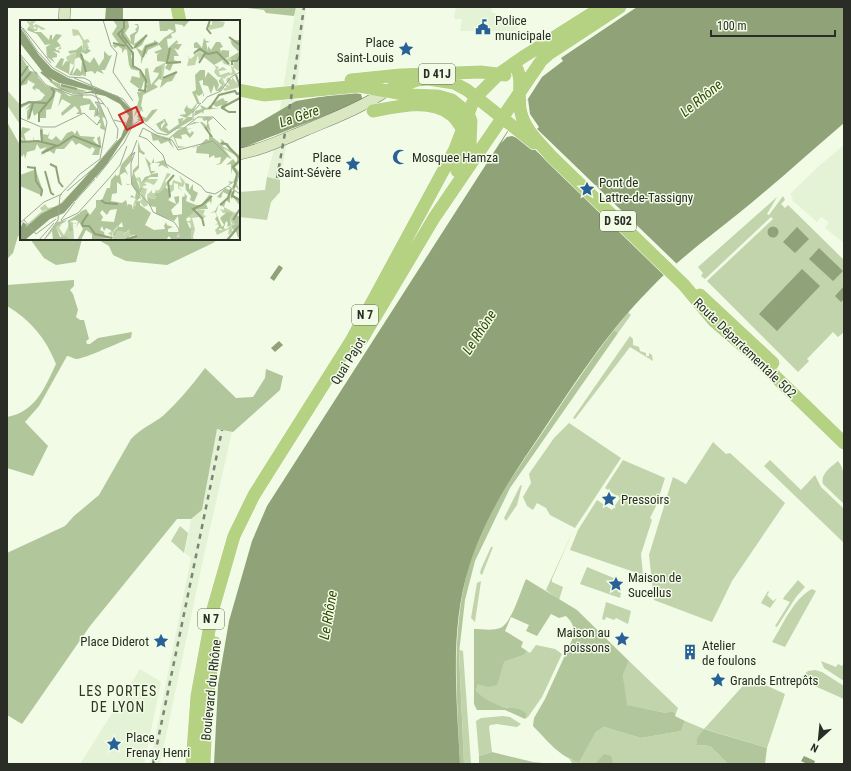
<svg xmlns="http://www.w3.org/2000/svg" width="851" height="771" viewBox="0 0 851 771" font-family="'Roboto Condensed',sans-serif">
  <rect width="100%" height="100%" fill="#f1fbe5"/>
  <path fill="#e4f2d5" d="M 296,7 L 306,7 L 297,86 L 280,180 L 267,177 L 273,154 Z
    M 456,7 L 492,7 L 491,12 L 508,18 L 507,20 L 519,25 L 517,31 L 460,31 L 462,19 L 454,19 Z
    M 844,145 L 844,243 L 825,228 L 829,222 L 821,217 L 817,222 L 792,200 L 793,198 L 790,194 L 818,167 Z
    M 217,429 L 232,432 L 205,550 L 160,764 L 150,764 L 191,558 L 185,553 L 191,519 L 202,510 Z
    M 140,669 L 161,682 L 144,764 L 80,764 Z"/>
  <path fill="#c1d4ac" d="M 7,90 L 21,106 L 21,126 L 7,105 Z
    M 267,177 L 280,180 L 280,192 L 271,202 L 267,220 L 239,217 L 239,192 L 265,190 Z
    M 783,196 L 785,200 L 781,204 L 785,208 L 788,205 L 844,260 L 844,332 L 838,337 L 833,332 L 807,359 L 809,361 L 798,372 L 707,281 L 773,219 L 771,217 L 705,279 L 701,276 L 703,273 L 698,267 L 777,197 L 767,214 L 769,215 Z
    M 628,312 L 631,315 L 618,333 L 614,330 Z
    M 630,336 L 633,339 L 633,345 L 639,347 L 640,351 L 646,353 L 646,356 L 649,356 L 649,353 L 652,355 L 653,361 L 630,347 L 575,419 L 573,418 Z
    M 569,423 L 621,458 L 575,528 L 550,515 L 546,508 L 537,503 L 533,510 L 527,506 L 523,497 L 531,483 L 529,474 L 531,471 L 554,438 Z
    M 713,442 L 726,454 L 730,453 L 785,503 L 732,581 L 712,622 L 654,600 L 649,555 L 673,477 L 686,484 Z
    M 623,460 L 665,478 L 656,506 L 650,518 L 652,520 L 641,554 L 643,575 L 570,550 L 578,530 L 597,500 L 612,510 L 620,498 L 605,488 Z
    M 770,460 L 801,490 L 815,475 L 821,487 L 844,509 L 844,543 L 764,466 Z
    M 838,461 C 847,471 844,491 844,504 L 823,484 C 820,474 831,467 838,461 Z
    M 522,485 L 517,505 L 506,521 L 504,518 L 520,486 Z
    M 180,526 L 188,533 L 184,553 L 171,541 Z
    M 573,531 L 552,579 L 552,582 L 563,587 L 559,600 L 546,590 Z
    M 491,547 L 493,547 L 482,575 L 480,573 L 481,569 Z
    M 587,567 L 621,581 L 618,586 L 618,592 L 621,593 L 620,598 L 580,584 Z
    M 798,580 L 805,587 L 796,597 L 777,627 L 775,626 L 790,602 L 783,599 L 784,597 Z
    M 481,581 L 475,622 L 471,618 L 477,583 Z
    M 812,589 L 816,591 L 785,647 L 772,642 C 783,625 793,599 812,589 Z
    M 768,591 L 769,592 L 767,595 L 773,601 L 777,598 L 770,608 L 761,603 Z
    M 606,602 L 631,611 L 628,624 L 616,618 L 614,620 L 606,617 L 605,620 L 602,619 Z
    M 536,645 L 555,649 L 562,654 L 542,697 L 528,717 L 525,719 L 527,715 C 516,707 513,709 500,706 C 492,704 483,697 476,691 L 478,684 L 504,662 L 524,655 L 527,651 L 530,653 Z
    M 459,650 L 463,651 L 471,764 L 464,764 Z
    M 629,661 L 678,708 L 676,713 L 670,711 L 666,713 L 626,705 L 623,675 Z
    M 821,661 L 836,667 L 838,664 L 842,666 L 844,663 L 844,681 L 824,668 Z
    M 815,670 L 822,672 L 844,686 L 844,699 L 799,679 L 808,671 Z
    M 750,678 L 785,694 L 767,748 L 705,729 L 697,738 L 697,745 L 710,746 L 728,764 L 573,764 L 569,759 L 579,761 L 596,732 L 604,727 L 641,738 L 681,731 L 685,721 L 704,729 Z
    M 503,716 L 510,717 L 521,724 L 517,727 L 497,724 L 490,725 L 489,727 L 492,752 L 479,756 L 476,721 L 481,718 Z"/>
  <path fill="#b1c69a" d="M 239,7 L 296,7 L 294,16 L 266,13 L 264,10 Z
    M 7,122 L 21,147 L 21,237 L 18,236 L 13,253 L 7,259 Z
    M 30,239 L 82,239 L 76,262 L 56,265 L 44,258 Z
    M 97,239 L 218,239 L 213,243 L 167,265 L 126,261 L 113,255 L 109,246 Z
    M 74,280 L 74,286 L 70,290 L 73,294 L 78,310 L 76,317 L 80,320 L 84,320 L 89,339 L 86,341 L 87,344 L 90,344 L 98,338 L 132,332 L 131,338 C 122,341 82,360 76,359 C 74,359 70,356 67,356 L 39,406 L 25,422 L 48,446 L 33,476 L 7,468 L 7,417 C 36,412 45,387 56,364 C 46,339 31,320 7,306 L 7,285 Z
    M 614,330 L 618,333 L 510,488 L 475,561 L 465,600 L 459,653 L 464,764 L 460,764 C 457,699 451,632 468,569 C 482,517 515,473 545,429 C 567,396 589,362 614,330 Z
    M 205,368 L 236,398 L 253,397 L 265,378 L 266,369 L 283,376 L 280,390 L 233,432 L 217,429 L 202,510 L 191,519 L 177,519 L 90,626 L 22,724 L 7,715 L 7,553 L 65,526 L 74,516 L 99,495 L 131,439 C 141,428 153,424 164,415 C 179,401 193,384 205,368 Z
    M 526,579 L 577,610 L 629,661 L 623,675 L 627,705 L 666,713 L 670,711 L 676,713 L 675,716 L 685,721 L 681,731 L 641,738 L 604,727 L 596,732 L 579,762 C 559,757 547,740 533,726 L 534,718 L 545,699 L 572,640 C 575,629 574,624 566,616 L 559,618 L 551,614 L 537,636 L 526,631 L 529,625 L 511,617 L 505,631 L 523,642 L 521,647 L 527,651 L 524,655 L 504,662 L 497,685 L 488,687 L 478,684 L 476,691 C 483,697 490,702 498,705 C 508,710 520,705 527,715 L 525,719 L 505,710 L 477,710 L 474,704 L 474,629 C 482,629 493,631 500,628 C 511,625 521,590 526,579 Z
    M 704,729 L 767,748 L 765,764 L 728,764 L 710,746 L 697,745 L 697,738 Z
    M 492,752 L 533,762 L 552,764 L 479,764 L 479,756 Z
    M 604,754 L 611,756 L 613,764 L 595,764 Z"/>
  <path fill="#8fa278" d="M 106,7 L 123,7 L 123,21 L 105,21 Z
    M 637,7 L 844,7 L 844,123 C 809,153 775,184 739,213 C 708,238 676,261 649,290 C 607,332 575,383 542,432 C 513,475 484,517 469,567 C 449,630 457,700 460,764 L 214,764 L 218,685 L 229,621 L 252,541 L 267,506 L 542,77 L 563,61 L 561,58 Z
    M 350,92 L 361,94 L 363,101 L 239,149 L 239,128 L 253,126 L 296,101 Z
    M767.5 232a5.5 5.5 0 1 1 11 0a5.5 5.5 0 1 1-11 0Z
    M 797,227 L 809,239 L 795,253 L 783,242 Z
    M 819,248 L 843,271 L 833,281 L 809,259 Z
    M 279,265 L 283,268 L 274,281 L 270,278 Z
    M 802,269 L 820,286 L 777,331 L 759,314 Z
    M 844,286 L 844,299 L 841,302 L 835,296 Z
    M 279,341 L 283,345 L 275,352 L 271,348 Z
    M 804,756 L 815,761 L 814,764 L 807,764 L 801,761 Z"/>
  <path fill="#f1fbe5" d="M 528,99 L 530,114 L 539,127 L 537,129 L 678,265 L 666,275 L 526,141 L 512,136 L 507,137 L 501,143 Z"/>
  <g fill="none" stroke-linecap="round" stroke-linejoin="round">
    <g stroke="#737c69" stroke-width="12">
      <path id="secondary" d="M 64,21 L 65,7
        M 239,154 C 262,150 284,139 306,130 C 334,118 361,108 386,91"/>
    </g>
    <g stroke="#fff" stroke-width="14">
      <path id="primary" d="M 177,7 L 180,21
        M 514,64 C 525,78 516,96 521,113 C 525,130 540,143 551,156 L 684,285 L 714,321 L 749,351 L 844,443
        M 351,80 L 400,75 L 481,72 L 505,75
        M 239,90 L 264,95 L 359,86 L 409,95 L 438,96 L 452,100 L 468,113 L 471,121 L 470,146 L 457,171
        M 386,91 L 417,80 L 428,79 L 454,83 L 467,90 L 534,143
        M 373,111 C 396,107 429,98 450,114 C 455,117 458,123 462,128
        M 700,295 L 773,363
        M 362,339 L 434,218 L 541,61 L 550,53 L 620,7
        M 192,764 L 197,696 L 213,609 L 234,536 L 254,495 L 351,341 L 455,149 L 472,104 L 476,97 L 500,73 L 523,57 L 602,7
        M 204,764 L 207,697 L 215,643"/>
    </g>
    <use href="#secondary" stroke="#dae8c1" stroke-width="11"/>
    <use href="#primary" stroke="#b5d283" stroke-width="13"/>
    <path stroke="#7d8375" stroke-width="2.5" stroke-dasharray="5 5" stroke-linecap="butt" d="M 277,178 L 291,99 L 304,7
      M 153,764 L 222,430"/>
  </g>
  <defs>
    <g id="civic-bare" transform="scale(1.2)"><path d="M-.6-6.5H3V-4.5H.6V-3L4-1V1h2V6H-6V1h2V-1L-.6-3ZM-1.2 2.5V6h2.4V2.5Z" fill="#276198" stroke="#f1fbe5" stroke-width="2.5" paint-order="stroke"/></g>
    <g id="sight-bare" transform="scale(1.2)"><path d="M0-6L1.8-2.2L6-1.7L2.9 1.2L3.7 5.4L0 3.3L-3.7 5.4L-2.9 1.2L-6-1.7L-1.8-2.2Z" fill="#276198" stroke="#f1fbe5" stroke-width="2.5" paint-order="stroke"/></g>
    <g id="mosque-bare" transform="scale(1.2)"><path d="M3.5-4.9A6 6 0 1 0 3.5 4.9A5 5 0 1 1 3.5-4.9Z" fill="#276198" stroke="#f1fbe5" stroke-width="2.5" paint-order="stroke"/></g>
    <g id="building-bare" transform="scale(1.2)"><path d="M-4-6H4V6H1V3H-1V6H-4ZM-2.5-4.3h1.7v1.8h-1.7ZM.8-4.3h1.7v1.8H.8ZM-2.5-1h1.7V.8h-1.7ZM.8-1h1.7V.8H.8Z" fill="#276198" stroke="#f1fbe5" stroke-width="2.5" paint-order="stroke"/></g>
  </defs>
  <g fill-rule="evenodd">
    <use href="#civic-bare" x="483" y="27"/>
    <use href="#sight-bare" x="406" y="49"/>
    <use href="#mosque-bare" x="400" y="157"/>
    <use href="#sight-bare" x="353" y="164"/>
    <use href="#sight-bare" x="587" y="189"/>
    <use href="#sight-bare" x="609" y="499"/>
    <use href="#sight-bare" x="616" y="584"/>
    <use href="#sight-bare" x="622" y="639"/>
    <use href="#sight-bare" x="161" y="641"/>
    <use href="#building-bare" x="690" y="652"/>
    <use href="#sight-bare" x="718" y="680"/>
    <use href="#sight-bare" x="114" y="744"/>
  </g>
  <g text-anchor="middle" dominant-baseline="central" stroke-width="3" stroke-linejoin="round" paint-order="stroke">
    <g fill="#f1fbe5" stroke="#656b5f" stroke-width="1">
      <rect x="419" y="64" width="36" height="20" rx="3"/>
      <rect x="600" y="211" width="36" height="20" rx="3"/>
      <rect x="352" y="305" width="26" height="20" rx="3"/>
      <rect x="198" y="609" width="26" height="20" rx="3"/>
    </g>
    <g font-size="12" font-weight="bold" fill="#292d25">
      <text x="437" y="74">D 41J</text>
      <text x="618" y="221">D 502</text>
      <text x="365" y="315">N 7</text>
      <text x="211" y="619">N 7</text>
    </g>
    <g font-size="13" fill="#292d25" stroke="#f1fbe5" text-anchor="start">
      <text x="495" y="20">Police<tspan x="495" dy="15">municipale</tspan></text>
      <text x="394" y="42" text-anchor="end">Place<tspan x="394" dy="15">Saint-Louis</tspan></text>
      <text x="341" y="157" text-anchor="end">Place<tspan x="341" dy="15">Saint-Sévère</tspan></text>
      <text x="412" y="157">Mosquee Hamza</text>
      <text x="599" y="182">Pont de<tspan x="599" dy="15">Lattre-de-Tassigny</tspan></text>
      <text x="621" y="499">Pressoirs</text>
      <text x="628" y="577">Maison de<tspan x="628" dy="15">Sucellus</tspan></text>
      <text x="610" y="632" text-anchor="end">Maison au<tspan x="610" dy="15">poissons</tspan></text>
      <text x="149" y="641" text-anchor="end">Place Diderot</text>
      <text x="702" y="645">Atelier<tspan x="702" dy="15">de foulons</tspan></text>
      <text x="730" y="680">Grands Entrepôts</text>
      <text x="126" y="737">Place<tspan x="126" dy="15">Frenay Henri</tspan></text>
    </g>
    <g font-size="13" fill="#292d25" stroke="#f1fbe5">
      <text transform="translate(745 348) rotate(44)">Route Départementale 502</text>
      <text transform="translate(348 361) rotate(-58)">Quai Pajot</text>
      <text transform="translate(211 690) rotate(-84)">Boulevard du Rhône</text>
    </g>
    <g font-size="14" font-style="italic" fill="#314803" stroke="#f1fbe5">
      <text transform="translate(701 98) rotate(-39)">Le Rhône</text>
      <text transform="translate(299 116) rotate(-19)">La Gère</text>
      <text transform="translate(479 332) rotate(-57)">Le Rhône</text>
      <text transform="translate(328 615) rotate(-80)">Le Rhône</text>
    </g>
    <g font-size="14" letter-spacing="1" fill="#2d3524" stroke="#f1fbe5">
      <text x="118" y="691">LES PORTES<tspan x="118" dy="16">DE LYON</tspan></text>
    </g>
  </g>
  <g transform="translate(20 20)">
    <rect width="220" height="220" fill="#f1fbe5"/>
    <path d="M 6,0 L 9,0 L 10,3 L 11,0 L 17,0 L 13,4 L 14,9 L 17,8 L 13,6 L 16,4 L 26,9 L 22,10 L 18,7 L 17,11 L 13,11 ZM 192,0 L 205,2 L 203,7 L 189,10 L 188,4 L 192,5 ZM 52,9 L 58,10 L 64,20 L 68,19 L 70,22 L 67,23 L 69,28 L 65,28 L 65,32 L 61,29 L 56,32 L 54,45 L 48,42 L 46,37 L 62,29 L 63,23 L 61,23 L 63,22 L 59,15 L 53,16 ZM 151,27 L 148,43 L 145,44 L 143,58 L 139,59 L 142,47 L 137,47 L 146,42 ZM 179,31 L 183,34 L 179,41 L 178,35 L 175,45 L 167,46 L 169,38 L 164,34 L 171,39 ZM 197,33 L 206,39 L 210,38 L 212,42 L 205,41 L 213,47 L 214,41 L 217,42 L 220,36 L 220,52 L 213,47 L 216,54 L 207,56 L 204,59 L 202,57 L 205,64 L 210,66 L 206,60 L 208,57 L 212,60 L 212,57 L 220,67 L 205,71 L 203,69 L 207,67 L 199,62 L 201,57 L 198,57 L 194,52 L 196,48 L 194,45 L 199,47 L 197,50 L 203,47 L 207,50 L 199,51 L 200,55 L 209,52 L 211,54 L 212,51 L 211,46 L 204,44 L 202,41 L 204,40 L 198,39 ZM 147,153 L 151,154 L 145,161 L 148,164 L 140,174 L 135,173 L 134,176 L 137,176 L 136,179 L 129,178 L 128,174 L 132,170 L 132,173 L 135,173 L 136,169 L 137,171 L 140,169 ZM 68,155 L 40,185 L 37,187 L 21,194 L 5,208 L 3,208 L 21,192 L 27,190 L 22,191 L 20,188 L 23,186 L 25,184 L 28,188 L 38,186 ZM 159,155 L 165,162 L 163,167 L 158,166 L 162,171 L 158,168 L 158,164 L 154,163 L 154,170 L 150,173 L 149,165 L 152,165 L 153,160 L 162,163 ZM 114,157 L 114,158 L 114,157 L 116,158 L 120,157 L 122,163 L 126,159 L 138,159 L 134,165 L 127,162 L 124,163 L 127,165 L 121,167 L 127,169 L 125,176 L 128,185 L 124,187 L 120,182 L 115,183 L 116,187 L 113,187 L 116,189 L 112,189 L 115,180 L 120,181 L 122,179 L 119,162 ZM 204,187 L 215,193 L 220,188 L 212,200 L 215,203 L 211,206 L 213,212 L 208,215 L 209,209 L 197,215 L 195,210 L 199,206 L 199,210 L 203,210 L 202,208 L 207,209 L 212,204 L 210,199 L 213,193 L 203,193 L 200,189 L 204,190 ZM 177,189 L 185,190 L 183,195 L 186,196 L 182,200 L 179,197 L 172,198 L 175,209 L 173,217 L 174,220 L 171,220 L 171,209 L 168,209 L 171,207 L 170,203 L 166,201 L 170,201 L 171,198 L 168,197 L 173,192 L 176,193 ZM 50,201 L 54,203 L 56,203 L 56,204 L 53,203 L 54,220 L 42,218 L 36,207 L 42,204 L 39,208 L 44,215 L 49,205 L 49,211 L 52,210 ZM 90,208 L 94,211 L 97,208 L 97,211 L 104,212 L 103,215 L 110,209 L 110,214 L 117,214 L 100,220 L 93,217 L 93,211 L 92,218 L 89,218 L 92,217 L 88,213 L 91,212 Z" fill="#c1d4ac"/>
    <path d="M 93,0 L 108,0 L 109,7 L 105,13 L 111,22 L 110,15 L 117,11 L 115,10 L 118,6 L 114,4 L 118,4 L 119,7 L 118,12 L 115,15 L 114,24 L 126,15 L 123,14 L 127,15 L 122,25 L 117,28 L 122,31 L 125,25 L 134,22 L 134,20 L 139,23 L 144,18 L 154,11 L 149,9 L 147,11 L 140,11 L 139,0 L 170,0 L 164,7 L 162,5 L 155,4 L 156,12 L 151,14 L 152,18 L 147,19 L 148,28 L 157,20 L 158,23 L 155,24 L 162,24 L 158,30 L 154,28 L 159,36 L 154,36 L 154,40 L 161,43 L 153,44 L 150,51 L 145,48 L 148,43 L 149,35 L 146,42 L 137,41 L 137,35 L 140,32 L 137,34 L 134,32 L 142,29 L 139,25 L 128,30 L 126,35 L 125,33 L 121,44 L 121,37 L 115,26 L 108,22 L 106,25 L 113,32 L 111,36 L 114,47 L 125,56 L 125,49 L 128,48 L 131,65 L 138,56 L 139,53 L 133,52 L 136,47 L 142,46 L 141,59 L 157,52 L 152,61 L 147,62 L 140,68 L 142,60 L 139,59 L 134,64 L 138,67 L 123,75 L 121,86 L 122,87 L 123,92 L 121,90 L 119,95 L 126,98 L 132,90 L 138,89 L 127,102 L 117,100 L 119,98 L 117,97 L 120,88 L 114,97 L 119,79 L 117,72 L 124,72 L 127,69 L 125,65 L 128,65 L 124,61 L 121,70 L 110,62 L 112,56 L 120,58 L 119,51 L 111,49 L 109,45 L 107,30 L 105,29 L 102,33 L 102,29 L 98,26 L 95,28 L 92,25 L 99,24 L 92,14 L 97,6 ZM 9,6 L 15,12 L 21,12 L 29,20 L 30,15 L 32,15 L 32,20 L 36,14 L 42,15 L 37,21 L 41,26 L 35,28 L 37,31 L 40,27 L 42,28 L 38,30 L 41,33 L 33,31 L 37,34 L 37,37 L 32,38 L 35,43 L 27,37 L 26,27 L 31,24 L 25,25 L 17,14 L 7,10 ZM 184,18 L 186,21 L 190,21 L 186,23 L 188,31 L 188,26 L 191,30 L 196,22 L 200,22 L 203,27 L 200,28 L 201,32 L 202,30 L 212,31 L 209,31 L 209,38 L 219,32 L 212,25 L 210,19 L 212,21 L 219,20 L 220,36 L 217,42 L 212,41 L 212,45 L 212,40 L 208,37 L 194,45 L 184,37 L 179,43 L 183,33 L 179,31 L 175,33 L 176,35 L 173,34 L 178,28 L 174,28 L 174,23 L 177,22 L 182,28 ZM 62,25 L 62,30 L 65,31 L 66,27 L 71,31 L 66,34 L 61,32 L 64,39 L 70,43 L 74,37 L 79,46 L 84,38 L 84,31 L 89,36 L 92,35 L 85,50 L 81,50 L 84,54 L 77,51 L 75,54 L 72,51 L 66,52 L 66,56 L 63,56 L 65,54 L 60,56 L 49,55 L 55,44 L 52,55 L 57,48 L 61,52 L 62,41 L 59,37 L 55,39 L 56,32 L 50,34 L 48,31 L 56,30 ZM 0,34 L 10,51 L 17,52 L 18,57 L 26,66 L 39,69 L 29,61 L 33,61 L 40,64 L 41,68 L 41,65 L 67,71 L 55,74 L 41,70 L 49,76 L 63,74 L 63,78 L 70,79 L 79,92 L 77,81 L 84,94 L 85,98 L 82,97 L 86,111 L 80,108 L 81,103 L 78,104 L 81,99 L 79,95 L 74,97 L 75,90 L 69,90 L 70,84 L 60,86 L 62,94 L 56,94 L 59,91 L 55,86 L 42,96 L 41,93 L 51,84 L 42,79 L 38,87 L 41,74 L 36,71 L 31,89 L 26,90 L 26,98 L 18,98 L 18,93 L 14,96 L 12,89 L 9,93 L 10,99 L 7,100 L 7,91 L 10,87 L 5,90 L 11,83 L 1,88 L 0,95 L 0,86 L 2,84 L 21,80 L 25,75 L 20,71 L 20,65 L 20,70 L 15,68 L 16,71 L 12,68 L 15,64 L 8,60 L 7,64 L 0,66 ZM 41,38 L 44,39 L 42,47 L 46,41 L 50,42 L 49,54 L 35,47 ZM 180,50 L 185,50 L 185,58 L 188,52 L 197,60 L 199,65 L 197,70 L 202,65 L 199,62 L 199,59 L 204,66 L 200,71 L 196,71 L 194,65 L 191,74 L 188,66 L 183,65 L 183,60 L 179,61 L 184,75 L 183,77 L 183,73 L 179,76 L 176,74 L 180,84 L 177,84 L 173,92 L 166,98 L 159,95 L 166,94 L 164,90 L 167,85 L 168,88 L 172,89 L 177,83 L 172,72 L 176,70 L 175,55 ZM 199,77 L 195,82 L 203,78 L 205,81 L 208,81 L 206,85 L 220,78 L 205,86 L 206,91 L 201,88 L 202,85 L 196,87 L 192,83 L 190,86 L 193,88 L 200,88 L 184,90 L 183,94 L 182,92 L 174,96 L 175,91 L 182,89 L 180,85 L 187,88 ZM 168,97 L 172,97 L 172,100 L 148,114 L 140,110 L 136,104 L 143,100 L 144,102 L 141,105 L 141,109 L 145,103 L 143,99 L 145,99 L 148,105 L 142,110 L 146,107 L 149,111 L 159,104 L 158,99 L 164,98 L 161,102 ZM 187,97 L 193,98 L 188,102 L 191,112 L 185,106 L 191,116 L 200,123 L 202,122 L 200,119 L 204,121 L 205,124 L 202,126 L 209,130 L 206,124 L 208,123 L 210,128 L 220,136 L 220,143 L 215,147 L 220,153 L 217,164 L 219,170 L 215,166 L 214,172 L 212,174 L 220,179 L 220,186 L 213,177 L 211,179 L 210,173 L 210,183 L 206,180 L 204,187 L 200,185 L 209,175 L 203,172 L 201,178 L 197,177 L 205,168 L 214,172 L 212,167 L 216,161 L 208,166 L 210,163 L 208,161 L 213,162 L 217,154 L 212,149 L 211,155 L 211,144 L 206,145 L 213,139 L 217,144 L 217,136 L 203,128 L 212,139 L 207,137 L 201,144 L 195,145 L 200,143 L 201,137 L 195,138 L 194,135 L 189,138 L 189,134 L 176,133 L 177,127 L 171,128 L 179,126 L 186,119 L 189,120 L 189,114 L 180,102 L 167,106 L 174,102 L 182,102 L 187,106 L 187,100 L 184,101 L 182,98 ZM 2,107 L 11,109 L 4,114 L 6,121 L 13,121 L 13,116 L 14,121 L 21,121 L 20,108 L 23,109 L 23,114 L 28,115 L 30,111 L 28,118 L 32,120 L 36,116 L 41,121 L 47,113 L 52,111 L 55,114 L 57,110 L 60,116 L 75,117 L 73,120 L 79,126 L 77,118 L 80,116 L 81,124 L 79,135 L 72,135 L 75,129 L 72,127 L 70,129 L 59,123 L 56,125 L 52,120 L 44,129 L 36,129 L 34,134 L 30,131 L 24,133 L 25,135 L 22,133 L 22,136 L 21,133 L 27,127 L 20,129 L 17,124 L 15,130 L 7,132 L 5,139 L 4,134 L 2,137 L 0,133 L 0,118 L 5,121 L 0,116 ZM 167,107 L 167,109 L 172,108 L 167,110 L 170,114 L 172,111 L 174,113 L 170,118 L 166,114 L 161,115 L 162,119 L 155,118 L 158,126 L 166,127 L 158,128 L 153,116 L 150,119 L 154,129 L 148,121 L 141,124 L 138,120 L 133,121 L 131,113 L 149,118 L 158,110 ZM 118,121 L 121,130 L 125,133 L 124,135 L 119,132 L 119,148 L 114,153 L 120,169 L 123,166 L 120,174 L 121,180 L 120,178 L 116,181 L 115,178 L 110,177 L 112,175 L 115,178 L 116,172 L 111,164 L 107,165 L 106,161 L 107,164 L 111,164 L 113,150 L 118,145 ZM 113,131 L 112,140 L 105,148 L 108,155 L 105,152 L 100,155 L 102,166 L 97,162 L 97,173 L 92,174 L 91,181 L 102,183 L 106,180 L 108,187 L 108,184 L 112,185 L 112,189 L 115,189 L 113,187 L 116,186 L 115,182 L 120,182 L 120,185 L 131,193 L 125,205 L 134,210 L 145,209 L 144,206 L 146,202 L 147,205 L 153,207 L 148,209 L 148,212 L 159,212 L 157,217 L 160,218 L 158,196 L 154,201 L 136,194 L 136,187 L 129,186 L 129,181 L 128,185 L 127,173 L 129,178 L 135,179 L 137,176 L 134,176 L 135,173 L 140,173 L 145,167 L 149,170 L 148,163 L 151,177 L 148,180 L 156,184 L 154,177 L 159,176 L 159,182 L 151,190 L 153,195 L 157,195 L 162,194 L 162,177 L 165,176 L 164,173 L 167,176 L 166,181 L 176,185 L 181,185 L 190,174 L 192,180 L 191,184 L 190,181 L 186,184 L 188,189 L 177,189 L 175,191 L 180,197 L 174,192 L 166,199 L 170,209 L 174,209 L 171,210 L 171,220 L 152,220 L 149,216 L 146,220 L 104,220 L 109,215 L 108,218 L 117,215 L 110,214 L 110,209 L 102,215 L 104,212 L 97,211 L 95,215 L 93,215 L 99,205 L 99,207 L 103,207 L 102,202 L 93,211 L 86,208 L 84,211 L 82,206 L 80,210 L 84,212 L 85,217 L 93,217 L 100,220 L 91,218 L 72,220 L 72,214 L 66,210 L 61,220 L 57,220 L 63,209 L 59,202 L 56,208 L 58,201 L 55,200 L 50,201 L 53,211 L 49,211 L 48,200 L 36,207 L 40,217 L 46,216 L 50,220 L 33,220 L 32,211 L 25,220 L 37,202 L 49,200 L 60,193 L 60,196 L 60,192 L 66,189 L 70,195 L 76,187 L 76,180 L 82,180 L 87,168 L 90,168 L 91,160 L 96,154 L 96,156 L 99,155 L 101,145 ZM 97,189 L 94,202 L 81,201 L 83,197 L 80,193 L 82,190 L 87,195 L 90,190 ZM 125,137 L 131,144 L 134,138 L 134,143 L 144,140 L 149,149 L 142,145 L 138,147 L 140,143 L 132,143 L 130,145 L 131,151 L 136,151 L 131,154 L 138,153 L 138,157 L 130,157 L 122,163 L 121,163 L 125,157 L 131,155 ZM 14,145 L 23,171 L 21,178 L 21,175 L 0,166 L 0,155 L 14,150 ZM 165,163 L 169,164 L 169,170 L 173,164 L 173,170 L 178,173 L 174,182 L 170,180 L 171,176 L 166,170 ZM 199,184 L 196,193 L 202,207 L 204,205 L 200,198 L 207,192 L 213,193 L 210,199 L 211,205 L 207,207 L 208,203 L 206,201 L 203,210 L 200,208 L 197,211 L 199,207 L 198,204 L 195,205 L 198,203 L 195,199 L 197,196 L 195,192 L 190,193 L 195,191 ZM 215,194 L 220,197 L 220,215 L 218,218 L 216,211 L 209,220 L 206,220 L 214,211 L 211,206 L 215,204 L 212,200 Z" fill="#b1c69a" fill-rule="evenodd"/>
    <path d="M 0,7 L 19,35 L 32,49 L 48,58 L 98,76 L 112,90 L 112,106 L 87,144 L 44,193 L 30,199 L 5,220 L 0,220 L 0,209 L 3,202 L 7,205 L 5,208 L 21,194 L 42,183 L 101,117 L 109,96 L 100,84 L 85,76 L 71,73 L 57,74 L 50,73 L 41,69 L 40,65 L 41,68 L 53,74 L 73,71 L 39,63 L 25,55 L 0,23 Z" fill="#8fa278"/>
    <path fill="none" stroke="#8fa278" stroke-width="2" d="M 104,0 L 104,8 L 98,14 L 113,33 L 113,46 L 120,50 L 126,60 L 125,71 L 118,70M 190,0 L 187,9 L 191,14M 103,11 L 102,15 L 113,29M 209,17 L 220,25M 93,23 L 105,26M 114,28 L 127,15M 174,33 L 180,29 L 188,34 L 197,32 L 209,44M 61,34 L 66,52M 123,37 L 126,27 L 137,23M 147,42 L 150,28M 146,43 L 161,42M 179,43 L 186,32M 212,45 L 212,41 L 217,41 L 220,36M 21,52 L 32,61M 216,55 L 220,67M 1,56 L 8,46M 143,58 L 157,52M 0,65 L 11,52M 41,65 L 57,69M 0,86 L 9,82 L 26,83M 201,88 L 220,78M 202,88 L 209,92 L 216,92M 189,89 L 199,75 L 215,71 L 217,74 L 220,73M 9,98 L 13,83M 19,102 L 19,93 L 33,76 L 34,71 L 31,68M 185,107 L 192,117M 21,110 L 22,122M 0,122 L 18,121 L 38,126 L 53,116 L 81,127M 201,123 L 206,124 L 220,139M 22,133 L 36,126M 30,144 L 36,147 L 39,162 L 43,167M 7,147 L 15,148 L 16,161 L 22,170 L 21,176M 25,151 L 31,173 L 34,175M 214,168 L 217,154 L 213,147 L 219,141M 214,171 L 212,176 L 220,180M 150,177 L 148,162 L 154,155M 81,180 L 85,183 L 98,184M 200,185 L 208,178 L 211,169M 68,194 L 62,203 L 63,206 L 69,206 L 75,214 L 92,218M 213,200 L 220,189M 184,206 L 182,198 L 173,189 L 182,185 L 192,176M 104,220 L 117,216M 207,220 L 220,205"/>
    <path fill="none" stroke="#a1a998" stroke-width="1" d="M 83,0 L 91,26 L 97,33 L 93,52 L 113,81M 0,5 L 17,31 L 33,48 L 49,57 L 64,58 L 70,61 L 87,102 L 80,139 L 60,154 L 40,175 L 38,200 L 24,220M 3,8 L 31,43M 0,34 L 26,65 L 52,75 L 72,75 L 80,79 L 86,87M 54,58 L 103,79M 182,83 L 187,77 L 201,71 L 211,57 L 220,52M 87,87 L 93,100M 0,98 L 21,107 L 35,107 L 64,93 L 77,105 L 81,98 L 77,95 L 78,86 L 75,82 L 84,84M 93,100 L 98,109 L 97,119M 94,100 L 113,105 L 120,100 L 137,113 L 147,115 L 157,108 L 164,108 L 178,97 L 193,97 L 206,110M 173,100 L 173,92 L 181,83M 119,116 L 127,119 L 143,135 L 146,144 L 181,166 L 186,172 L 195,174 L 208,166 L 220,174M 119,117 L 123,108 L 140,117M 142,118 L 152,120 L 158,130 L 193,121 L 207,135M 111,155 L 112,165 L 130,185 L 133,192 L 154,202 L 159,209 L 159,220M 111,155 L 111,143 L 115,132 L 111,136 L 117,120M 76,158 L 104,123 L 113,105 L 112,90 L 103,79M 47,171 L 75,147 L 97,120M 55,181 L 75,159M 4,200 L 16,214 L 36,199M 41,200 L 55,182M 41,201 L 58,193 L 91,156 L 100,145 L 107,126M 0,203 L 24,182 L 42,174M 19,220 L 34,203"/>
    <path fill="#d62828" fill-opacity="0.15" stroke="#d62828" stroke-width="2" d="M 116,87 L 123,102 L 107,110 L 99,95 Z"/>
    <rect width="220" height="220" fill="none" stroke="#292d25" stroke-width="2"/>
  </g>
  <rect width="851" height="771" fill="none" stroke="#292d25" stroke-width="16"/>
  <g transform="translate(819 739) rotate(207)" stroke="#f1fbe5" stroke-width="3" paint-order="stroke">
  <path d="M0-3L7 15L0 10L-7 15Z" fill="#292d25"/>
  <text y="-6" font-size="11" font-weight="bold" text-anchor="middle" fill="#292d25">N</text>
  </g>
  <path d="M711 30v6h124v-6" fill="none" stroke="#292d25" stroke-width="2"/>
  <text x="717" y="30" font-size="12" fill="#292d25" stroke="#f1fbe5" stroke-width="3" paint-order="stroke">100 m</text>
</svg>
